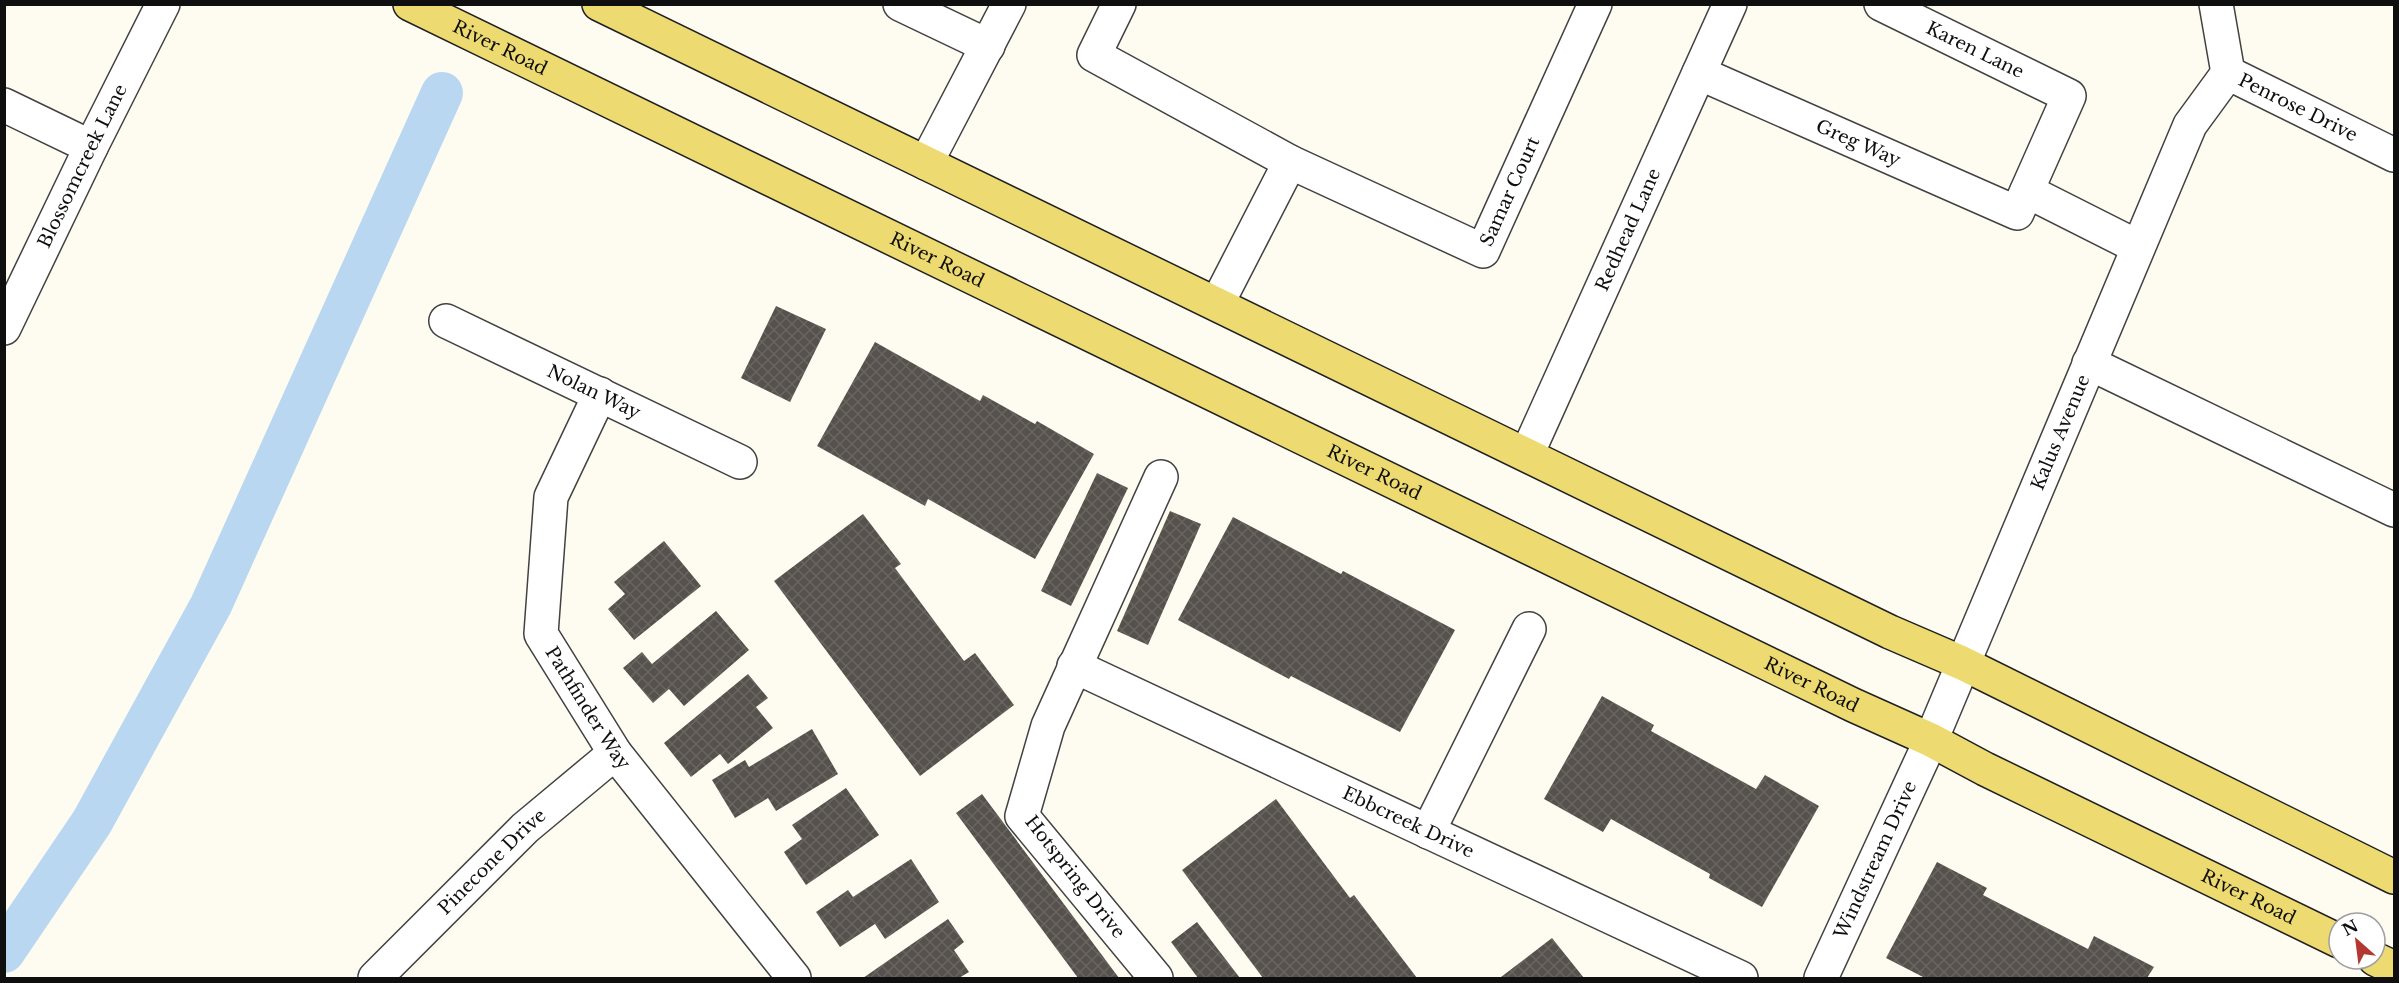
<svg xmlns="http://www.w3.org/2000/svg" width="2399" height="983" viewBox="0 0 2399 983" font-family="'Libre Baskerville',serif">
  <defs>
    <pattern id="building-cross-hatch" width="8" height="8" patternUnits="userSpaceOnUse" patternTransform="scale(1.5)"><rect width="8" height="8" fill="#56514c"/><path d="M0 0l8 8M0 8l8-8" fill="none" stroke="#696561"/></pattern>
  </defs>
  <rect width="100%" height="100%" fill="#fefcf1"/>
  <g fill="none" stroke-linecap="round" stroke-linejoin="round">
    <path stroke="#bad7f1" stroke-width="42" d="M 4,952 L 92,822 L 211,605 L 442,93"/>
  </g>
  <path fill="url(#building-cross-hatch)" d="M 776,306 L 826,329 L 790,402 L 741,378 Z
    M 875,342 L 980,401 L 983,395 L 1035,424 L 1037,421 L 1094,454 L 1035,559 L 928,499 L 925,506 L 817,446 Z
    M 1097,473 L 1128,488 L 1071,606 L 1041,591 Z
    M 1170,511 L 1201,524 L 1148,645 L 1117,631 Z
    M 863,514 L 901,564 L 895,568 L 964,661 L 975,653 L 1014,705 L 920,776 L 774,581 Z
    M 1233,517 L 1341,574 L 1343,571 L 1455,630 L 1400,732 L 1291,676 L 1289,679 L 1178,620 Z
    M 664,541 L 701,586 L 634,640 L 608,609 L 625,594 L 614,582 Z
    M 716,611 L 749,650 L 684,706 L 669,689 L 653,703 L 623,668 L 642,652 L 652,664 Z
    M 748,674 L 768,698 L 756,707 L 773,728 L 728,764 L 720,754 L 691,777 L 664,743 Z
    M 1602,696 L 1654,725 L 1651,731 L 1756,789 L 1765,775 L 1819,806 L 1762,907 L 1709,878 L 1710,874 L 1611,819 L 1603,832 L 1544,799 Z
    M 812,729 L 838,774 L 776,811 L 768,798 L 735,818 L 712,780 L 745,760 L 749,767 Z
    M 846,788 L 879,835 L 806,885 L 784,852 L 802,839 L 792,825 Z
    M 982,794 L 1119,978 L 1078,978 L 956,813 Z
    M 1276,799 L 1350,898 L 1354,895 L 1417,978 L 1263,978 L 1182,870 Z
    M 911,859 L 939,902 L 885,939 L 875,924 L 840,947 L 816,912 L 848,890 L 853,897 Z
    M 1937,862 L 1987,888 L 1983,895 L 2088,949 L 2094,936 L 2154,967 L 2147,978 L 1925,978 L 1886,958 Z
    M 948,919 L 964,942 L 954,950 L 969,972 L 959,978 L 863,978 Z
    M 1197,922 L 1240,978 L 1198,978 L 1171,942 Z
    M 1552,938 L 1584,978 L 1501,977 Z"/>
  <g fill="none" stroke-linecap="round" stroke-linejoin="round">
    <g stroke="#424242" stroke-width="36">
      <g id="minor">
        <path d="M 900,4 L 988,46"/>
        <path id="s1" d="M 1119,4 L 1094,55 L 1290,162 L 1483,251 L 1595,4"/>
        <path d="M 2216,4 L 2228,73"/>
        <path id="s2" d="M 1699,73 L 2017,213 L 2069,96 L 1881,4"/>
        <path d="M 4,105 L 91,147"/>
        <path d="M 926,163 L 1009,4"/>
        <path d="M 2027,191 L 2138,247"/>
        <path d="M 1217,304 L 1290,162"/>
        <path id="s3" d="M 446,321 L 740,462"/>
        <path id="s4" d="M 4,328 L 91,147 L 163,4"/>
        <path d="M 2089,363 L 2394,510"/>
        <path id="s5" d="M 600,394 L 551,497 L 541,634 L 615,753 L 794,978"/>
        <path id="s6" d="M 1527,454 L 1730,4"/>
        <path id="s7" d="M 1074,666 L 1741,978"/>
        <path d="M 1428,832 L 1529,629"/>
        <path id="s8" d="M 375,978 L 525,828 L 615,753"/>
        <path d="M 1156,978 L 1022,816 L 1048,726 L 1161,477"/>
        <path id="s9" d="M 1821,978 L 1931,740 L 2190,125 L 2228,73 L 2394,155"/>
      </g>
    </g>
    <g stroke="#202020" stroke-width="36">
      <g id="major">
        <path id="s10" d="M 410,4 L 1853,705 L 1931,740 L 1985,769 L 2339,941"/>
        <path d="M 599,4 L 1890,632 L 1962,663 L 2394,877"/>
        <path d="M 2375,959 L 2394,968"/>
      </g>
    </g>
    <use href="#minor" stroke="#fff" stroke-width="33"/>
    <use href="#major" stroke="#eddb72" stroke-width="33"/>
  </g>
  <g text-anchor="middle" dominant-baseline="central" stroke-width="6" stroke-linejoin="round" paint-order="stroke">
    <g font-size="18" fill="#0f0f0f" stroke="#fff">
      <text stroke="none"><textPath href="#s10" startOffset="100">River Road</textPath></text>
      <text transform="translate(1975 50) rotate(26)">Karen Lane</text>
      <text stroke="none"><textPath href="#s9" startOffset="1072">Penrose Drive</textPath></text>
      <text stroke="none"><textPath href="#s2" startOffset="174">Greg Way</textPath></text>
      <text stroke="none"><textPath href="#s4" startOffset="180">Blossomcreek Lane</textPath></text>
      <text stroke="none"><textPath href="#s1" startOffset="558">Samar Court</textPath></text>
      <text stroke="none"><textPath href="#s6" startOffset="246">Redhead Lane</textPath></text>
      <text stroke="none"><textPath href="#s10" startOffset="586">River Road</textPath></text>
      <text stroke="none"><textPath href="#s3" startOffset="164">Nolan Way</textPath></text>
      <text stroke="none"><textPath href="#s9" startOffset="596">Kalus Avenue</textPath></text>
      <text stroke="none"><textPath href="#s10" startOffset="1072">River Road</textPath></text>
      <text stroke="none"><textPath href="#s10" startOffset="1558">River Road</textPath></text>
      <text stroke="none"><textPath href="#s5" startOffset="339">Pathfinder Way</textPath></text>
      <text stroke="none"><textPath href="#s7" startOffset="369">Ebbcreek Drive</textPath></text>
      <text stroke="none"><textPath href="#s9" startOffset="130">Windstream Drive</textPath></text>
      <text stroke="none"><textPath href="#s8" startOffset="165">Pinecone Drive</textPath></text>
      <text transform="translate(1075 877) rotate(52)">Hotspring Drive</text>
      <text stroke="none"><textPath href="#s10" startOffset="2044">River Road</textPath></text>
    </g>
  </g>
  <rect width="2399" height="983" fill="none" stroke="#0f0f0f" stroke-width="12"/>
  <g transform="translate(2357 941) rotate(332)"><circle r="28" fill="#ffffff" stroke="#9f9f9f" stroke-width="1.5"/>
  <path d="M0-4.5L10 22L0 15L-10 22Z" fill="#b33832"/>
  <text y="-9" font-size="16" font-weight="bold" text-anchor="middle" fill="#0f0f0f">N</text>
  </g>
</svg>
